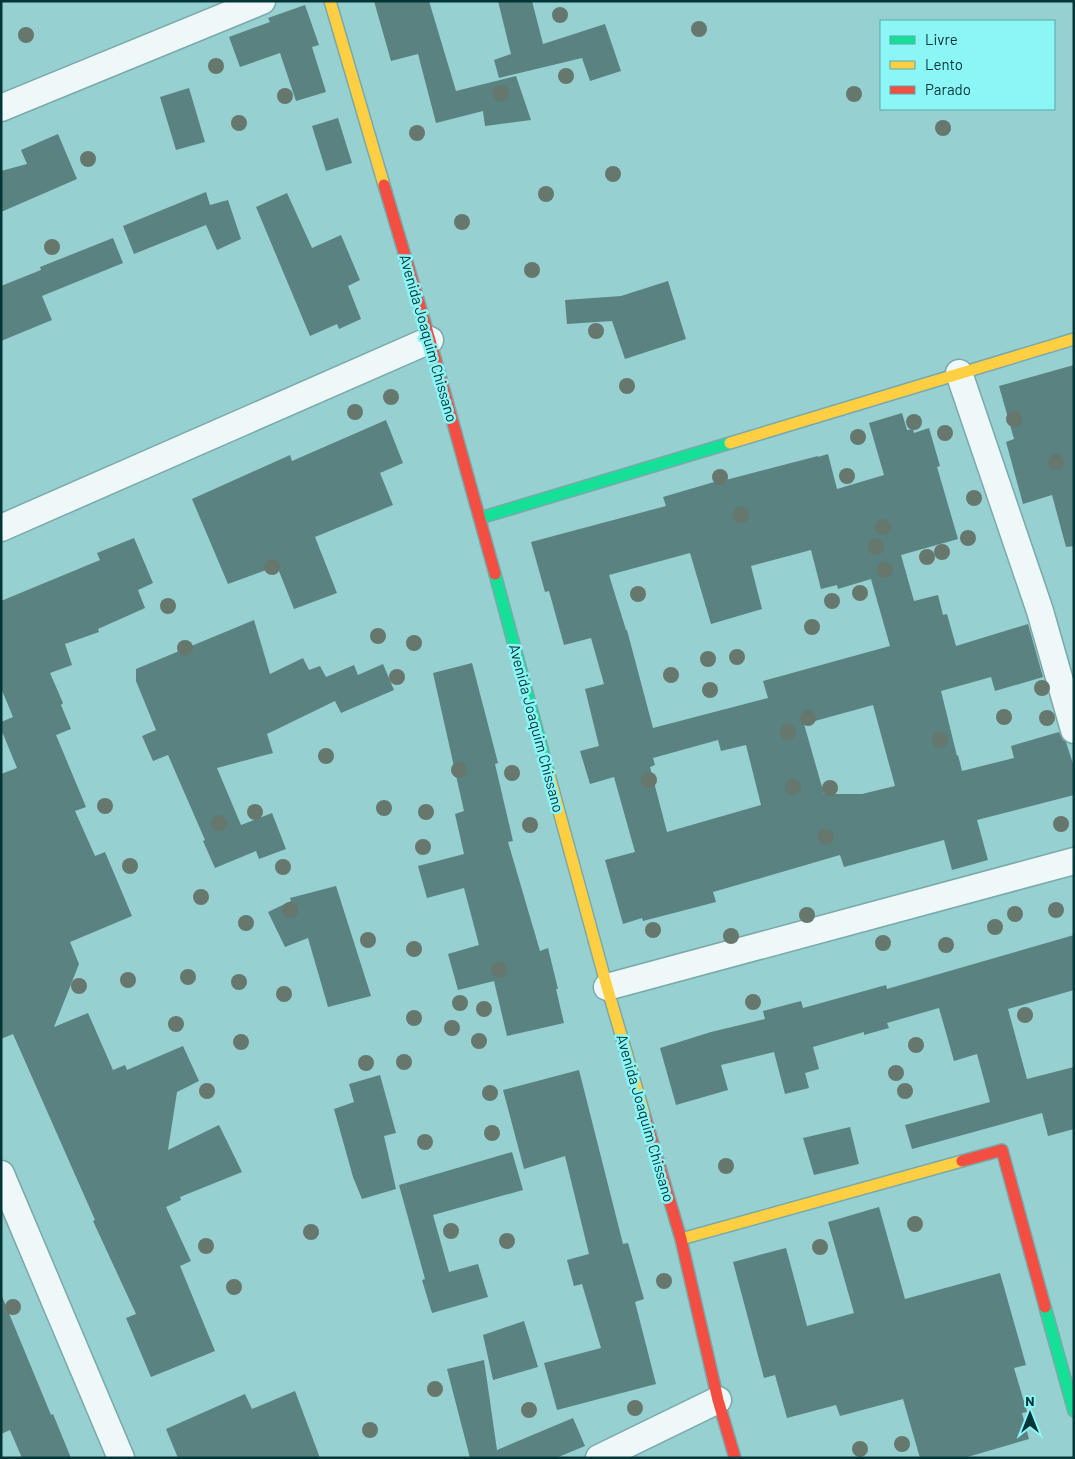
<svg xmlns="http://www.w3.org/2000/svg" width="1075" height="1459" viewBox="0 0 1075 1459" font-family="Barlow,sans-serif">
  <rect width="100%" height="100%" fill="#97d0d1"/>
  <path fill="#598280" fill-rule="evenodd" d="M 374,1 L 429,1 L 456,91 L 516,76 L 531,120 L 485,126 L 483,111 L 436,123 L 418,54 L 391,61 Z
    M 498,1 L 532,1 L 543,44 L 605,24 L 621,71 L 590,81 L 582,58 L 499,78 L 494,60 L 511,54 Z
    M 305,5 L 319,45 L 312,47 L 326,92 L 296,101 L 280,53 L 240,67 L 229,37 L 270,22 L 268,18 Z
    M 189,88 L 205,142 L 176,150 L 160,97 Z
    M 338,118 L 352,163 L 326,171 L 312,126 Z
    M 58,134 L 77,179 L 1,212 L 1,171 L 27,164 L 21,150 Z
    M 206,192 L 210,205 L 228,200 L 241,239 L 217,250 L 206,225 L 134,254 L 123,226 Z
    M 287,193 L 312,248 L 341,235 L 360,280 L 348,286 L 361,319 L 339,329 L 337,324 L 310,336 L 256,207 Z
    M 113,238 L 123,263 L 42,296 L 52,320 L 1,341 L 1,286 L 41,270 L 40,267 Z
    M 668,281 L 686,339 L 625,359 L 612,321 L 567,324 L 565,300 L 621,296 Z
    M 1074,365 L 1074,546 L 1066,547 L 1052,495 L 1023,504 L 1006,442 L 1014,439 L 999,386 Z
    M 902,413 L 907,430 L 913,429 L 914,433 L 929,428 L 940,466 L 937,467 L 958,539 L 901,555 L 914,601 L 938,595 L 943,615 L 947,614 L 956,646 L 1028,624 L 1043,677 L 995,691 L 991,677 L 941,691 L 957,756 L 958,755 L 962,771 L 1014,758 L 1011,746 L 1059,732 L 1063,740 L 1066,742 L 1074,767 L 1074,795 L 977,820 L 988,860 L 952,870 L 944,840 L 844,867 L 840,855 L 713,892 L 716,902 L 643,921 L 642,918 L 623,924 L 605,860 L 635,852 L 614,777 L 590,784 L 580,751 L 599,746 L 585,689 L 604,684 L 591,638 L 564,645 L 549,591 L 545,592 L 531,542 L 666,506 L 663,497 L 714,482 L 714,483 L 818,456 L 818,457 L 828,454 L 837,489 L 884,475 L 869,423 ZM 811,550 L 821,589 L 837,585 L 838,589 L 871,579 L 890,646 L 763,681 L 768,698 L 653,728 L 627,630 L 626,630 L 609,575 L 690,553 L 711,624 L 762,609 L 751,566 ZM 873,705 L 895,786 L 862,794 L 824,794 L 804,724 ZM 718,740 L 721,751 L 746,745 L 761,805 L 667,832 L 650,767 L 655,765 L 653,758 Z
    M 386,420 L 403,463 L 380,473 L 393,505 L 315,537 L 337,593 L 294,609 L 277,566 L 228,584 L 192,499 L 290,455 L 292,461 Z
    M 134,538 L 153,583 L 138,590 L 145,608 L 98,629 L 99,632 L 65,644 L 72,665 L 50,673 L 63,703 L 61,705 L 71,729 L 56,735 L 86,807 L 75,811 L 95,856 L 105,852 L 132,916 L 70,942 L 79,964 L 54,1027 L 88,1013 L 113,1070 L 125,1065 L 127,1070 L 183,1046 L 199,1081 L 177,1092 L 168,1150 L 219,1125 L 242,1172 L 180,1197 L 181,1200 L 166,1207 L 191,1261 L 180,1266 L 215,1351 L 151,1377 L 126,1318 L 136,1314 L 93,1221 L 95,1220 L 13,1034 L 1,1039 L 1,774 L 17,768 L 1,729 L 1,722 L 13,717 L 1,688 L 1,601 L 100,560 L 97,553 Z
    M 254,620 L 270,674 L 303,658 L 309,670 L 320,666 L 326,677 L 354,665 L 358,675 L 383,664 L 394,690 L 341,713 L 335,701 L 267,734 L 273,753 L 217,768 L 241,825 L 272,813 L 286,849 L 259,859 L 256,851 L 215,868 L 203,841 L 205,840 L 168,755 L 153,761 L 142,736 L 156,730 L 136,681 L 136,669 Z
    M 472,663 L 498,763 L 495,764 L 513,841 L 508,842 L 540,951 L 548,948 L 558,989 L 556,989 L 564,1023 L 507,1036 L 494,981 L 458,990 L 448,954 L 479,945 L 464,888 L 427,898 L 418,866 L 464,854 L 455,814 L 464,811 L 433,673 Z
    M 336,886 L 371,996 L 328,1007 L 308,938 L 285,947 L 268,912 L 291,901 L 290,898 Z
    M 1074,935 L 1074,990 L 1008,1009 L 1027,1079 L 1074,1067 L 1074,1129 L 1048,1136 L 1042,1113 L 912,1149 L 905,1125 L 990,1102 L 977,1054 L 954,1061 L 939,1008 L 887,1023 L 889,1028 L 864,1035 L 864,1032 L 813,1047 L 819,1069 L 805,1073 L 809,1088 L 785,1094 L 774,1052 L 721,1065 L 728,1090 L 676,1105 L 660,1048 L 711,1032 L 765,1019 L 763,1011 L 801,1001 L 803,1008 L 886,985 L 887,989 Z
    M 579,1070 L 623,1244 L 628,1243 L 644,1299 L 635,1302 L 656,1384 L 557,1410 L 544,1363 L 601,1348 L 582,1284 L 574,1286 L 567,1260 L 589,1254 L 565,1156 L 524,1169 L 503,1090 Z
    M 380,1075 L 396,1133 L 384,1136 L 396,1189 L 362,1199 L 353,1177 L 334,1109 L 354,1102 L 349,1084 Z
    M 850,1127 L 859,1164 L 814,1175 L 803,1138 Z
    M 512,1152 L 523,1190 L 433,1215 L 449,1272 L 478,1264 L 488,1297 L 432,1313 L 422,1280 L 425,1279 L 399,1185 Z
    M 879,1207 L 905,1299 L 1000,1273 L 1026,1365 L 1014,1368 L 1027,1412 L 1022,1413 L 1029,1439 L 964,1458 L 920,1458 L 903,1399 L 840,1416 L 836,1405 L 787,1418 L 775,1375 L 764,1378 L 733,1262 L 786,1248 L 807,1326 L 854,1313 L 828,1222 Z
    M 1,1294 L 51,1415 L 53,1414 L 71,1458 L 22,1458 L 10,1430 L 1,1434 Z
    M 524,1321 L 538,1367 L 493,1380 L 483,1335 Z
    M 484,1360 L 497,1450 L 573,1418 L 585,1446 L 556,1458 L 470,1458 L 447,1369 Z
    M 295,1391 L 320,1458 L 178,1458 L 166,1429 L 245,1394 L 252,1409 Z"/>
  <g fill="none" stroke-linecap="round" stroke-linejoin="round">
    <g stroke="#7aa9aa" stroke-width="29">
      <path id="street" d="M 1,108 L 262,1
        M 959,373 L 1040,611 L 1074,730
        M 1,528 L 430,340
        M 607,987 L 1074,861
        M 1,1174 L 121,1458
        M 599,1458 L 718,1400"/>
    </g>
    <g stroke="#7aa9aa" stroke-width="14">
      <path id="fast" d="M 480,518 L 730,443
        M 495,574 L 548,771
        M 1045,1307 L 1074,1411"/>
    </g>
    <g stroke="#7aa9aa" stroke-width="14">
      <path id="slow" d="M 330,1 L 384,185
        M 730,443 L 1074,339
        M 548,771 L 607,987 L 645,1117
        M 681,1239 L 962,1161"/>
    </g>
    <g stroke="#7aa9aa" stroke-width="14">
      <path id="jam" d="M 384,185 L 430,340 L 495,574
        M 645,1117 L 681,1239 L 718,1400 L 735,1458
        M 962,1161 L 1002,1150 L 1045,1307"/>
    </g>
    <use href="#street" stroke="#eff8f8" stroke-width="26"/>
    <use href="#fast" stroke="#16e098" stroke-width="11"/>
    <use href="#slow" stroke="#ffcf43" stroke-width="11"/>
    <use href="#jam" stroke="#f24e42" stroke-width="11"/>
  </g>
  <g fill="#66776d">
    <circle cx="560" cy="15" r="8"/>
    <circle cx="699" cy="29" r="8"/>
    <circle cx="26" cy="35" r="8"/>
    <circle cx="216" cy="66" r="8"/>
    <circle cx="566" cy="76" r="8"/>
    <circle cx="501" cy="93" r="8"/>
    <circle cx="854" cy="94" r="8"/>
    <circle cx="285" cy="96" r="8"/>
    <circle cx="239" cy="123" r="8"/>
    <circle cx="943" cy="128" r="8"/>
    <circle cx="417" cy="133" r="8"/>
    <circle cx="88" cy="159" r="8"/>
    <circle cx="613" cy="174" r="8"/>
    <circle cx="546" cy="194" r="8"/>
    <circle cx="462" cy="222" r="8"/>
    <circle cx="52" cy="247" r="8"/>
    <circle cx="532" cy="270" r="8"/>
    <circle cx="596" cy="331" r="8"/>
    <circle cx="627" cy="386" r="8"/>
    <circle cx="391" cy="397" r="8"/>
    <circle cx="355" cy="412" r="8"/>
    <circle cx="1014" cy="419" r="8"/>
    <circle cx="914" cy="422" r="8"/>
    <circle cx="945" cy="433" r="8"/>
    <circle cx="858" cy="437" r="8"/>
    <circle cx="1056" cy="462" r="8"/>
    <circle cx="847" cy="476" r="8"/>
    <circle cx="720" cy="477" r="8"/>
    <circle cx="974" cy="498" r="8"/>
    <circle cx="741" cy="515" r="8"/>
    <circle cx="883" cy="527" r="8"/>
    <circle cx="968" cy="538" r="8"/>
    <circle cx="876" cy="547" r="8"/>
    <circle cx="942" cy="552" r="8"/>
    <circle cx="927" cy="557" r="8"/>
    <circle cx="272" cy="567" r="8"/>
    <circle cx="885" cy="570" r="8"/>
    <circle cx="860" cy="593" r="8"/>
    <circle cx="638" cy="594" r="8"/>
    <circle cx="832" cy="601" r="8"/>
    <circle cx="168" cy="606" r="8"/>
    <circle cx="812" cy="627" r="8"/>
    <circle cx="378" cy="636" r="8"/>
    <circle cx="414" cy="643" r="8"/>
    <circle cx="185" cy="648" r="8"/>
    <circle cx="737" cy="657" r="8"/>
    <circle cx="708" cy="659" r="8"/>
    <circle cx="671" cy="675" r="8"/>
    <circle cx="397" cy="677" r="8"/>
    <circle cx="1042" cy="688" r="8"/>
    <circle cx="710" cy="690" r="8"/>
    <circle cx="1004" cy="717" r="8"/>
    <circle cx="808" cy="718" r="8"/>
    <circle cx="1047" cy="718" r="8"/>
    <circle cx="788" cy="732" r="8"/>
    <circle cx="940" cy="740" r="8"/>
    <circle cx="326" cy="756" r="8"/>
    <circle cx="459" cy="770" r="8"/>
    <circle cx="512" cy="773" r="8"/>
    <circle cx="649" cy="780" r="8"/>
    <circle cx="793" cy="787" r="8"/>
    <circle cx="830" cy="788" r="8"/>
    <circle cx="105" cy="806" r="8"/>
    <circle cx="384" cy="808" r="8"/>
    <circle cx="255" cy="812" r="8"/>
    <circle cx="426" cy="812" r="8"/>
    <circle cx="219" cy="823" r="8"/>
    <circle cx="1061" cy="824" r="8"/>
    <circle cx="530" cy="825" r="8"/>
    <circle cx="826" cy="837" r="8"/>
    <circle cx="423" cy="847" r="8"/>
    <circle cx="130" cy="866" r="8"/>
    <circle cx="283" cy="867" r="8"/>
    <circle cx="201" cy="897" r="8"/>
    <circle cx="290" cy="910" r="8"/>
    <circle cx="1056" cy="910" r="8"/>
    <circle cx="1015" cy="914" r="8"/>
    <circle cx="807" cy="915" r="8"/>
    <circle cx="246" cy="923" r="8"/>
    <circle cx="995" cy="927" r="8"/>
    <circle cx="653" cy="930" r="8"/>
    <circle cx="731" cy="936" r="8"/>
    <circle cx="368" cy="940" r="8"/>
    <circle cx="883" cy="943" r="8"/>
    <circle cx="946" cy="945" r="8"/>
    <circle cx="414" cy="949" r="8"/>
    <circle cx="499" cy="970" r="8"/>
    <circle cx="188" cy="977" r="8"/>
    <circle cx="128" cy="980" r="8"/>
    <circle cx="239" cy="982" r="8"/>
    <circle cx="79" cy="986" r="8"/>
    <circle cx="284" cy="994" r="8"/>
    <circle cx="753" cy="1002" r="8"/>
    <circle cx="460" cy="1003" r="8"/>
    <circle cx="484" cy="1009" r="8"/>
    <circle cx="1025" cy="1015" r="8"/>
    <circle cx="414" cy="1018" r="8"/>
    <circle cx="176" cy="1024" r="8"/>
    <circle cx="452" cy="1028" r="8"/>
    <circle cx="479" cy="1041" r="8"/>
    <circle cx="241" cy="1042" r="8"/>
    <circle cx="916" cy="1045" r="8"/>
    <circle cx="404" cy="1062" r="8"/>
    <circle cx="366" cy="1063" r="8"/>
    <circle cx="896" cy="1073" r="8"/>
    <circle cx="207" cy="1091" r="8"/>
    <circle cx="905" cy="1091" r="8"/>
    <circle cx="490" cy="1093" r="8"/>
    <circle cx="492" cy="1133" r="8"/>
    <circle cx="425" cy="1142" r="8"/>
    <circle cx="726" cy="1166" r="8"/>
    <circle cx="915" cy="1224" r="8"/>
    <circle cx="451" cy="1231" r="8"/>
    <circle cx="311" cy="1232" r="8"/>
    <circle cx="507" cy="1241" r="8"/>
    <circle cx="206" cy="1246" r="8"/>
    <circle cx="820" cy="1247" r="8"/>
    <circle cx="664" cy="1281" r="8"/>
    <circle cx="234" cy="1287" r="8"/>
    <circle cx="13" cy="1307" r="8"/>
    <circle cx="435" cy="1389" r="8"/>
    <circle cx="635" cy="1408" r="8"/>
    <circle cx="529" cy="1410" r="8"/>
    <circle cx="370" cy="1430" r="8"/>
    <circle cx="902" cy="1444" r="8"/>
    <circle cx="860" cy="1449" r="8"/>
  </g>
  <g text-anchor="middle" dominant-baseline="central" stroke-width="5" stroke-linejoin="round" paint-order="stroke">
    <g font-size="15" fill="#053637" stroke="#8cf5f6">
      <text transform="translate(429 338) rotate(74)">Avenida Joaquim Chissano</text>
      <text transform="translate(537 728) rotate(75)">Avenida Joaquim Chissano</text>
      <text transform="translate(646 1118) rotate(74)">Avenida Joaquim Chissano</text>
    </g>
  </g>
  <rect width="1075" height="1459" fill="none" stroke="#053637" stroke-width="5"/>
  <rect x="880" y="20" width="175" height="90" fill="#8cf5f6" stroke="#56a9aa"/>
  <rect x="890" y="36" width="25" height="8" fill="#16e098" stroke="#56a9aa"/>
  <text x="925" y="45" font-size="15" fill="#053637">Livre</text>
  <rect x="890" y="61" width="25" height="8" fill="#ffcf43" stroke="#56a9aa"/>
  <text x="925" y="70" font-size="15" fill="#053637">Lento</text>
  <rect x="890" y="86" width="25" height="8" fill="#f24e42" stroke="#56a9aa"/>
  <text x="925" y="95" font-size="15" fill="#053637">Parado</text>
  <g transform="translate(1030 1414)" stroke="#8cf5f6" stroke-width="4" paint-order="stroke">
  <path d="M0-4L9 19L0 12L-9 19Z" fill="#053637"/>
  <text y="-8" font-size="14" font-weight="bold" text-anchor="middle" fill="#053637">N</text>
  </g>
</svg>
